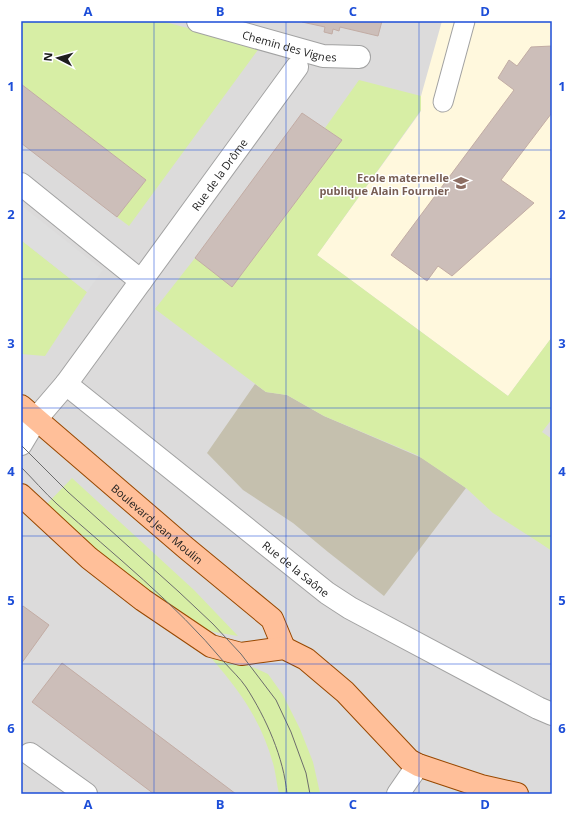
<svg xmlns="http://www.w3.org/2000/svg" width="573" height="815" viewBox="0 0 573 815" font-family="'Open Sans',sans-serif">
  <rect width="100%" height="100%" fill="#f0e9e3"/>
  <path fill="#dcdbdb" d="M 21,21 L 552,21 L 552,794 L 21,794 Z"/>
  <path fill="#fff8dd" d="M 442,21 L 552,21 L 552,337 L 508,396 L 317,255 L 421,111 L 421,96 Z"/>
  <path fill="#c5c0ae" d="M 255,384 L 266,392 L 287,395 L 324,416 L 422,458 L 466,488 L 384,596 L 328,552 L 293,523 L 243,490 L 207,453 Z"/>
  <path fill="#d7eea5" d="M 21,21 L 161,21 L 260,47 L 129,226 L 117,217 L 146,180 L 21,84 Z
    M 359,80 L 421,96 L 421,110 L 317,255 L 508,396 L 552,337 L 552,419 L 542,432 L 552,439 L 552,551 L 540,543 L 493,513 L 466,488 L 417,455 L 324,416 L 287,395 L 266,392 L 155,309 L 195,258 L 232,287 L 342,140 L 325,128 Z
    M 21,240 L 87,292 L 45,356 L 21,354 Z
    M 72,478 L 194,590 L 238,636 L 214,632 L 174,616 L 43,508 Z
    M 212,659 L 239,663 L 255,668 L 268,674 L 283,695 L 300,729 L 313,762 L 320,793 L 310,794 L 279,794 C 277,785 276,776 274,767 C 263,724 241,692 212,659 Z"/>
  <path fill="#dedede" d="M 21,205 L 103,270 L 87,292 L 21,240 Z"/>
  <path fill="#ccbeb9" stroke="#c2aca4" d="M 302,21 L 382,21 L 378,36 L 340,27 L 339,31 L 333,29 L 332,34 L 324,32 L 325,27 L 302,22 Z
    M 552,46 L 552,115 L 551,114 L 501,180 L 534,203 L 452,276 L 438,266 L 427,281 L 391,255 L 514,90 L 498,78 L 509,60 L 517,66 L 531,47 Z
    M 21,84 L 146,180 L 117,217 L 21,143 Z
    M 302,113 L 342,140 L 232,287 L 195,258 Z
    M 23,606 L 49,625 L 21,664 L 21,608 Z
    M 62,663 L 236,794 L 154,794 L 32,702 Z"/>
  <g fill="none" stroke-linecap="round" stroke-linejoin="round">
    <g stroke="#a2a2a2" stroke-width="21">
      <path id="lane" d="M 443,102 L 465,21"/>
    </g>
    <g stroke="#a2a2a2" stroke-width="24">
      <g id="street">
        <path id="s1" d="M 198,21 L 323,56 L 359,57"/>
        <path d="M 21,184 L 141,281"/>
        <path id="s2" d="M 66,384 L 327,593 L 350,608 L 538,708 L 552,714"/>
        <path id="s3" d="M 21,444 L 36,419 L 66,384 L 297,67"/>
        <path d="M 30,754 L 86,794"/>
        <path d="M 398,794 L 418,765"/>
      </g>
    </g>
    <g stroke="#984800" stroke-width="24">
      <g id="primary">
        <path id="s4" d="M 21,406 L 186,548 L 272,619 L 284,648"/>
        <path d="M 21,495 L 89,558 L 143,600 L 211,646 L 241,654 L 284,648 L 306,659 L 345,692 L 409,760 L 418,765 L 481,786 L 517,794"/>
      </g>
    </g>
    <use href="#lane" stroke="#fff" stroke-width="19"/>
    <use href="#street" stroke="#fff" stroke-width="22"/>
    <use href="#primary" stroke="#ffbf99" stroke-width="22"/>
    <path stroke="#6c6c6c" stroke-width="1" d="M 21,445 L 68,492 L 179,592 L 213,624 L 241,654 L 276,700 L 291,732 L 306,773 L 310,794
      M 21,467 C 33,479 44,492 57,504 C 114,555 175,603 224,662 C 231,670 240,678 246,687 C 266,718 284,758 287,794"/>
  </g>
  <path fill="none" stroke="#1d4ed8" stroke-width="1" stroke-opacity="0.55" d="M 154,21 L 154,794M 286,21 L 286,794M 419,21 L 419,794M 21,150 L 552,150M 21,279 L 552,279M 21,408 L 552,408M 21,536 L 552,536M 21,664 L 552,664"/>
  <defs>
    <g id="school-bare" transform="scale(1.2)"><path d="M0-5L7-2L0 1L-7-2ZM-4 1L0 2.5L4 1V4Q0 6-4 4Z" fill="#8d6e63" stroke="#fff" stroke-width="2.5" paint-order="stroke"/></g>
  </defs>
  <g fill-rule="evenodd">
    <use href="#school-bare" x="461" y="183"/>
  </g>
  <g text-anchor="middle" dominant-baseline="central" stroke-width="3" stroke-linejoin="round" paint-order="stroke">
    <g font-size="11" fill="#1e1e1e" stroke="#fff">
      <text stroke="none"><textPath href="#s1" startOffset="95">Chemin des Vignes</textPath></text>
      <text stroke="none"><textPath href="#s3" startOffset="335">Rue de la Drôme</textPath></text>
      <text stroke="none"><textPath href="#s4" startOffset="180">Boulevard Jean Moulin</textPath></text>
      <text stroke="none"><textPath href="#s2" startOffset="295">Rue de la Saône</textPath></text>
    </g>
    <g font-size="11" font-weight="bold" fill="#785e54" stroke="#fff" text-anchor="end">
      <text x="449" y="177">Ecole maternelle<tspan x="449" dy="13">publique Alain Fournier</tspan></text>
    </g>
  </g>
  <rect width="573" height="815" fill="none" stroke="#ffffff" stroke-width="44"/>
  <g transform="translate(58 58) rotate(276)" stroke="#ffffff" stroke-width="3" paint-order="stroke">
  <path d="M0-3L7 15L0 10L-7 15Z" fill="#1e1e1e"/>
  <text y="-6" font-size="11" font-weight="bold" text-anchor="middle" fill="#1e1e1e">N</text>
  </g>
  <rect x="22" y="22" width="529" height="771" fill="none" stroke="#1d4ed8" stroke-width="1.5"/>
  <g font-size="13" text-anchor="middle" font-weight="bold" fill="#1d4ed8">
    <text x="88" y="16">A</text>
    <text x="220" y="16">B</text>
    <text x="353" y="16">C</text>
    <text x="485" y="16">D</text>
    <text x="11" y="91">1</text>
    <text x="562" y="91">1</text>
    <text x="11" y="219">2</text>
    <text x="562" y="219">2</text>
    <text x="11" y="348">3</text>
    <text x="562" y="348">3</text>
    <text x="11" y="476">4</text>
    <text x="562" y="476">4</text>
    <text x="11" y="605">5</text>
    <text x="562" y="605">5</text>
    <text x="11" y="733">6</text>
    <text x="562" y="733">6</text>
    <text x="88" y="809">A</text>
    <text x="220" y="809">B</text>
    <text x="353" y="809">C</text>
    <text x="485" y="809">D</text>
  </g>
</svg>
